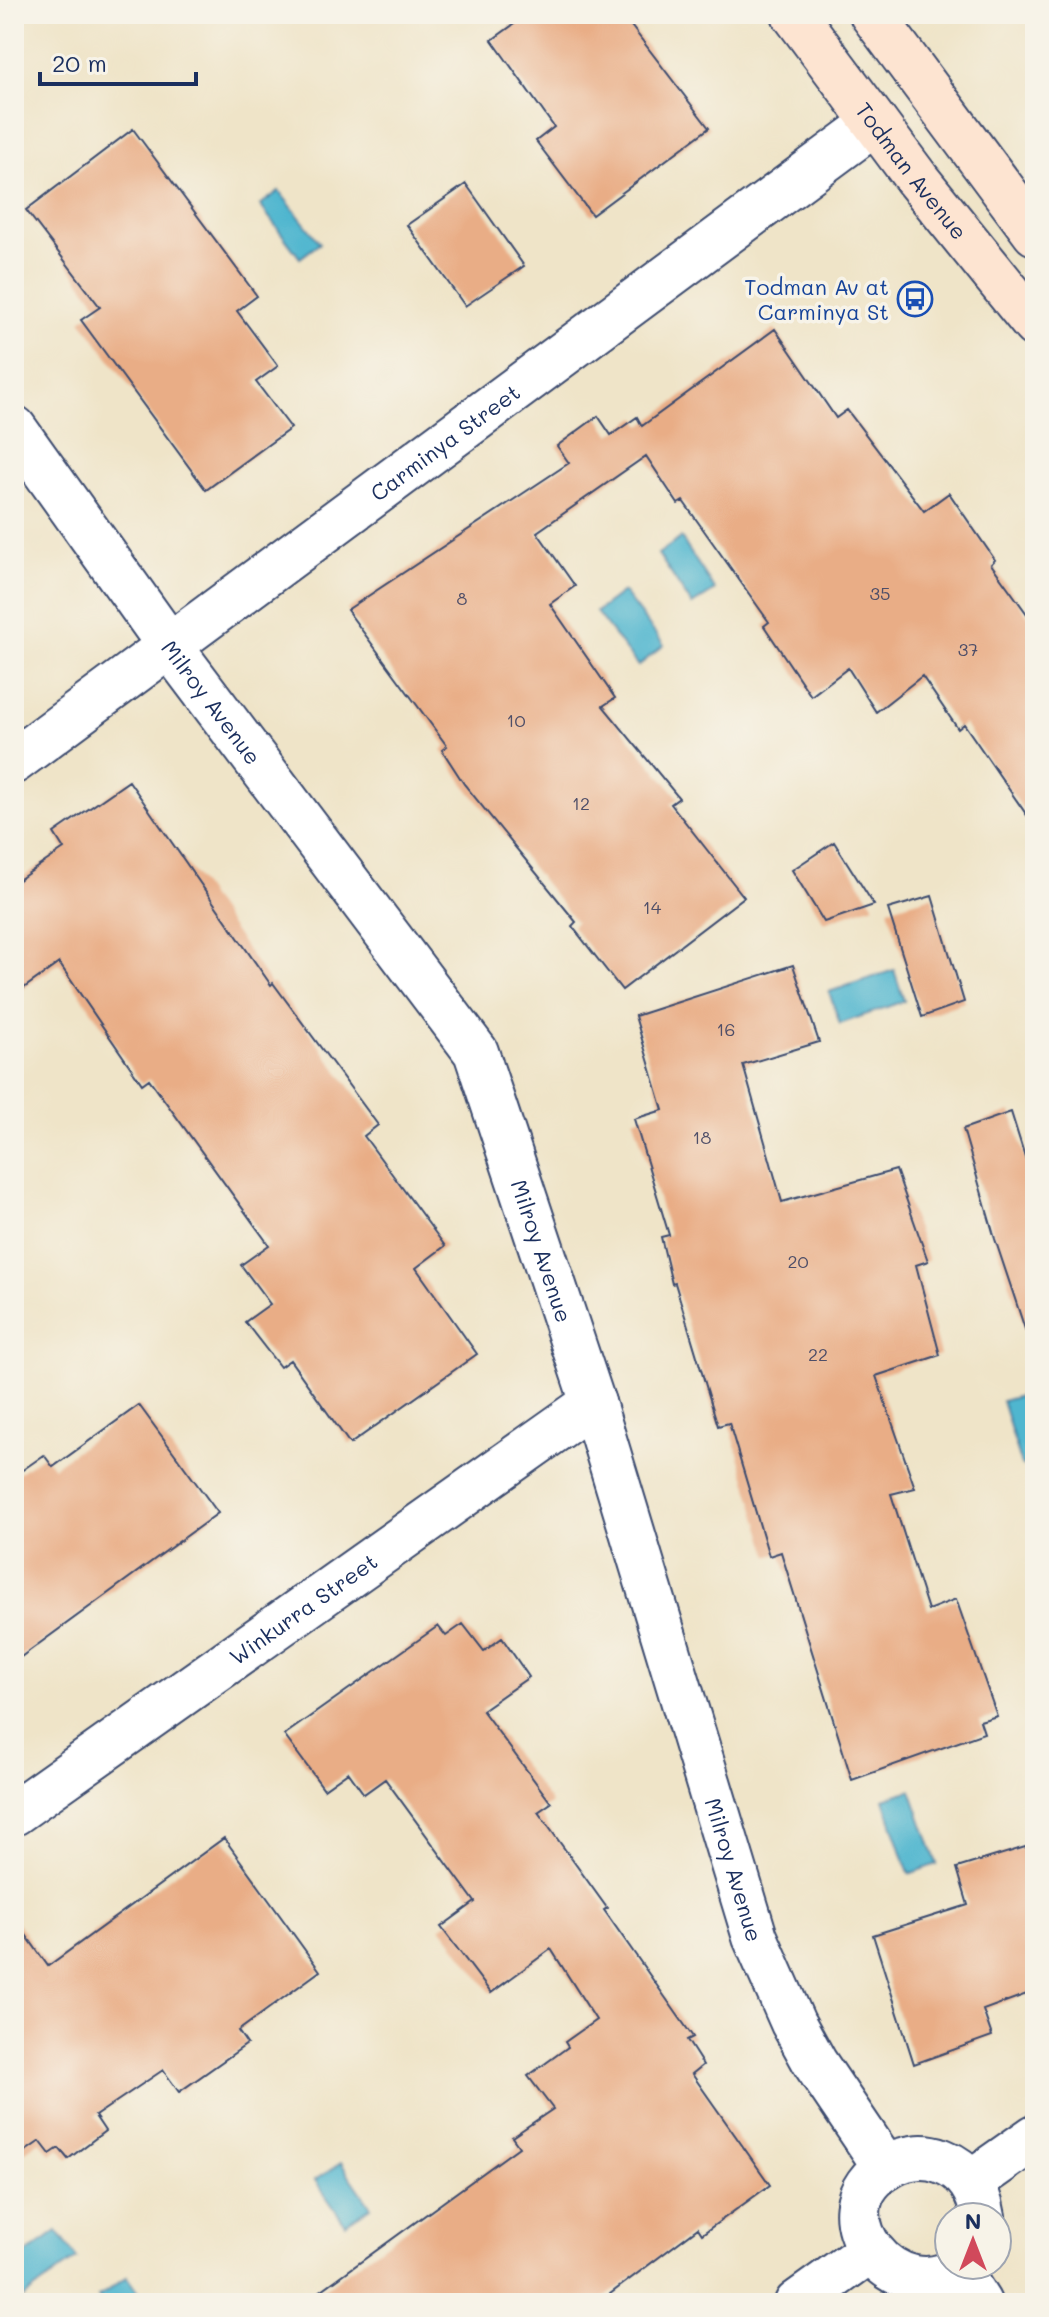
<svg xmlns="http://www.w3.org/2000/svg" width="1049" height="2317" viewBox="0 0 1049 2317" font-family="Mali,sans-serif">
  <rect width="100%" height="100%" fill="#f7f3e8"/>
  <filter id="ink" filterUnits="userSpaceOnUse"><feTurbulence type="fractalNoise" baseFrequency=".0125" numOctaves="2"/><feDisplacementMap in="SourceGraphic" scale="16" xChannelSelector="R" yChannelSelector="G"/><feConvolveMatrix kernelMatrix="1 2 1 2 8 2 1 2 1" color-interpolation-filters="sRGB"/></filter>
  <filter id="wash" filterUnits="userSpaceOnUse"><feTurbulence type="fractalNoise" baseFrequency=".006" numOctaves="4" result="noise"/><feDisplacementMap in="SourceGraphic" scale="32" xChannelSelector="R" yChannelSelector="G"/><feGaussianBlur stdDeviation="1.8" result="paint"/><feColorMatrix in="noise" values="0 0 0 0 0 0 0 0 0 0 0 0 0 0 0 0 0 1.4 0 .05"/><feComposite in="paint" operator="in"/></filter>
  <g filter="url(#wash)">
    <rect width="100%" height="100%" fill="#efe4c8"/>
    <path fill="#50b6cf" stroke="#367296" stroke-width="2" d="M 279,191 L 320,243 L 300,258 L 260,205 Z
      M 681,538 L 715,590 L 692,605 L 658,554 Z
      M 623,592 L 664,645 L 638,666 L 596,612 Z
      M 894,970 L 904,1001 L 840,1024 L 829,992 Z
      M 1034,1392 L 1035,1462 L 1022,1466 L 1002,1401 Z
      M 911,1790 L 937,1864 L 909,1874 L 884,1799 Z
      M 341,2163 L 371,2207 L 345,2224 L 315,2180 Z
      M 57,2231 L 77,2258 L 23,2298 L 14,2286 L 14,2263 Z
      M 127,2277 L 145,2303 L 102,2303 L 98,2297 Z"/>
    <g id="blocks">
      <path fill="#e9ad86" d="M 528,14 L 622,14 L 709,128 L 592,215 L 536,141 L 554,127 L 492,40 Z
        M 133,129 L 257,296 L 237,311 L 278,366 L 256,382 L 291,428 L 206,490 L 81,320 L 100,307 L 26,210 Z
        M 466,184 L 524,266 L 465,306 L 407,225 Z
        M 775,329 L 836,418 L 847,410 L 924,511 L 949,493 L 995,560 L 991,564 L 1035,625 L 1035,827 L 964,724 L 958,729 L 922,676 L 876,712 L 848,668 L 811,696 L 764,626 L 769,622 L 683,501 L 678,504 L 646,456 L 537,532 L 575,586 L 550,604 L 615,698 L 603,706 L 679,798 L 671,804 L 744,897 L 622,990 L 572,926 L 576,922 L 464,784 L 442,750 L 447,746 L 347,610 L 569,463 L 557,446 L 598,416 L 611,435 L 637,417 L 642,426 Z
        M 129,781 L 271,985 L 273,983 L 378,1125 L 364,1136 L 445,1246 L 416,1268 L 477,1354 L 350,1444 L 290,1360 L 280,1367 L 245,1322 L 270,1304 L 241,1265 L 269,1245 L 149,1079 L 142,1084 L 59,963 L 14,995 L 14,883 L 64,849 L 54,833 Z
        M 834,842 L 874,905 L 824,922 L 792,870 Z
        M 932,896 L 964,1002 L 922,1017 L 888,909 Z
        M 793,965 L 819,1042 L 743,1065 L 782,1202 L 896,1170 L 928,1261 L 916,1265 L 940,1355 L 876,1376 L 915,1488 L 891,1494 L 928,1610 L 956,1599 L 997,1716 L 980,1721 L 984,1733 L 852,1780 L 781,1552 L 769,1556 L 729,1423 L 718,1426 L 675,1283 L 672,1284 L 661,1237 L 669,1235 L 634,1119 L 663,1110 L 635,1016 Z
        M 1011,1112 L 1035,1189 L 1035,1334 L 1027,1335 L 995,1239 L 963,1129 Z
        M 139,1405 L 218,1513 L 14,1662 L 14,1476 L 44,1455 L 53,1467 Z
        M 463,1624 L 484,1651 L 502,1638 L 529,1677 L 482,1710 L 551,1803 L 538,1812 L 607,1908 L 604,1910 L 693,2037 L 687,2040 L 703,2065 L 692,2074 L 770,2185 L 702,2234 L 698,2228 L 598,2303 L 304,2303 L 519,2147 L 512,2137 L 553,2109 L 528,2076 L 568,2047 L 565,2042 L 596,2020 L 551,1949 L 491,1993 L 441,1927 L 475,1902 L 385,1779 L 364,1794 L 348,1772 L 324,1789 L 284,1735 L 438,1626 L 446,1636 Z
        M 224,1838 L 320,1971 L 238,2031 L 247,2044 L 179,2092 L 163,2070 L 95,2116 L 105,2131 L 68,2159 L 59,2148 L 50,2154 L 40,2141 L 14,2159 L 14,1918 L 48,1966 Z
        M 1035,1844 L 1035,1991 L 983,2010 L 992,2036 L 914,2064 L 873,1935 L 968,1905 L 957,1868 Z"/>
    </g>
  </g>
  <g filter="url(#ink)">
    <use href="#blocks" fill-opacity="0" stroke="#3b4a6e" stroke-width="2"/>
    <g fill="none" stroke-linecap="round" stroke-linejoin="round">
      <g stroke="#3b4a6e" stroke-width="48">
        <g id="street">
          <path id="s1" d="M 14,428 L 169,645 L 476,1052 L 593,1403 L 755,1937 L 793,2023 L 815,2063 L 886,2168"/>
          <path id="s2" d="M 14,761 L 875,123"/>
          <path id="s3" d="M 14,1813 L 593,1403"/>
          <path d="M 971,2182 L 1035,2137"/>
          <path d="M 963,2265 C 898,2317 811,2210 889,2166 C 905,2157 924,2154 942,2161 C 968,2171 979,2191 983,2217"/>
          <path d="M 958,2270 L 979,2303"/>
          <path d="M 797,2303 L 868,2252"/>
        </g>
      </g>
      <g stroke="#3b4a6e" stroke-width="48">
        <g id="secondary">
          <path id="s4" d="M 794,14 L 917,179 L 1035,325"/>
          <path d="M 872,14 L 1035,233"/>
        </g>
      </g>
      <use href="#street" stroke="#fff" stroke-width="44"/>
      <use href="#secondary" stroke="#fde4d1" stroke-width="44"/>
    </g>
  </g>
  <defs>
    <g id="bus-ring" transform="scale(1.8)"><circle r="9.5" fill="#f7f3e8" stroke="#1a4fb4" stroke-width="1.5"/><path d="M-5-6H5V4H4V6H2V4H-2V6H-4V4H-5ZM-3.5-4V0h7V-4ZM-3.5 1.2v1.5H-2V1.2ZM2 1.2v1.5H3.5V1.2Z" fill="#1a4fb4"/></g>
  </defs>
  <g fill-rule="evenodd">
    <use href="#bus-ring" x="915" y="299"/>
  </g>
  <g text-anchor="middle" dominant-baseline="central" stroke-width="7" stroke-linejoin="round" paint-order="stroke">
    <g font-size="18" fill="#4e4e68">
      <text x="880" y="593">35</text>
      <text x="462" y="598">8</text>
      <text x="968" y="649">37</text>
      <text x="516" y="720">10</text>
      <text x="581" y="803">12</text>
      <text x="652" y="907">14</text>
      <text x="726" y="1029">16</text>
      <text x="702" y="1137">18</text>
      <text x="798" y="1261">20</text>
      <text x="818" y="1354">22</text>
    </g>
    <g font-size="22" fill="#1b2f5e" stroke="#f7f3e8">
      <text stroke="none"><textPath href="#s4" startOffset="196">Todman Avenue</textPath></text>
      <text stroke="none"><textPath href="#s2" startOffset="536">Carminya Street</textPath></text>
      <text stroke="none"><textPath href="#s1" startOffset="338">Milroy Avenue</textPath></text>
      <text stroke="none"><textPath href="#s1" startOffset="986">Milroy Avenue</textPath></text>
      <text stroke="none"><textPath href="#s3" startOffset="354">Winkurra Street</textPath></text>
      <text stroke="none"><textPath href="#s1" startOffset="1634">Milroy Avenue</textPath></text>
    </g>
    <g font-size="22" fill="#164399" stroke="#f7f3e8" text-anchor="end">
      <text x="889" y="286">Todman Av at<tspan x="889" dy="25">Carminya St</tspan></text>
    </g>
  </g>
  <rect width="1049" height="2317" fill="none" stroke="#f7f3e8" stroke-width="48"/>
  <g transform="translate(973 2241)"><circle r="38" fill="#f7f3e8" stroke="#9fa5b1" stroke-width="2"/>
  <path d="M0-6L14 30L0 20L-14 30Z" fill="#d1495b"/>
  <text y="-12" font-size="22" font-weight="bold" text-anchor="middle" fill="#1b2f5e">N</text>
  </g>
  <path d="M40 72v12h156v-12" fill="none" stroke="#1b2f5e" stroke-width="4"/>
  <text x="52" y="72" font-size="24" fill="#1b2f5e" stroke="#f7f3e8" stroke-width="6" paint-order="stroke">20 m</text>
</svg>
